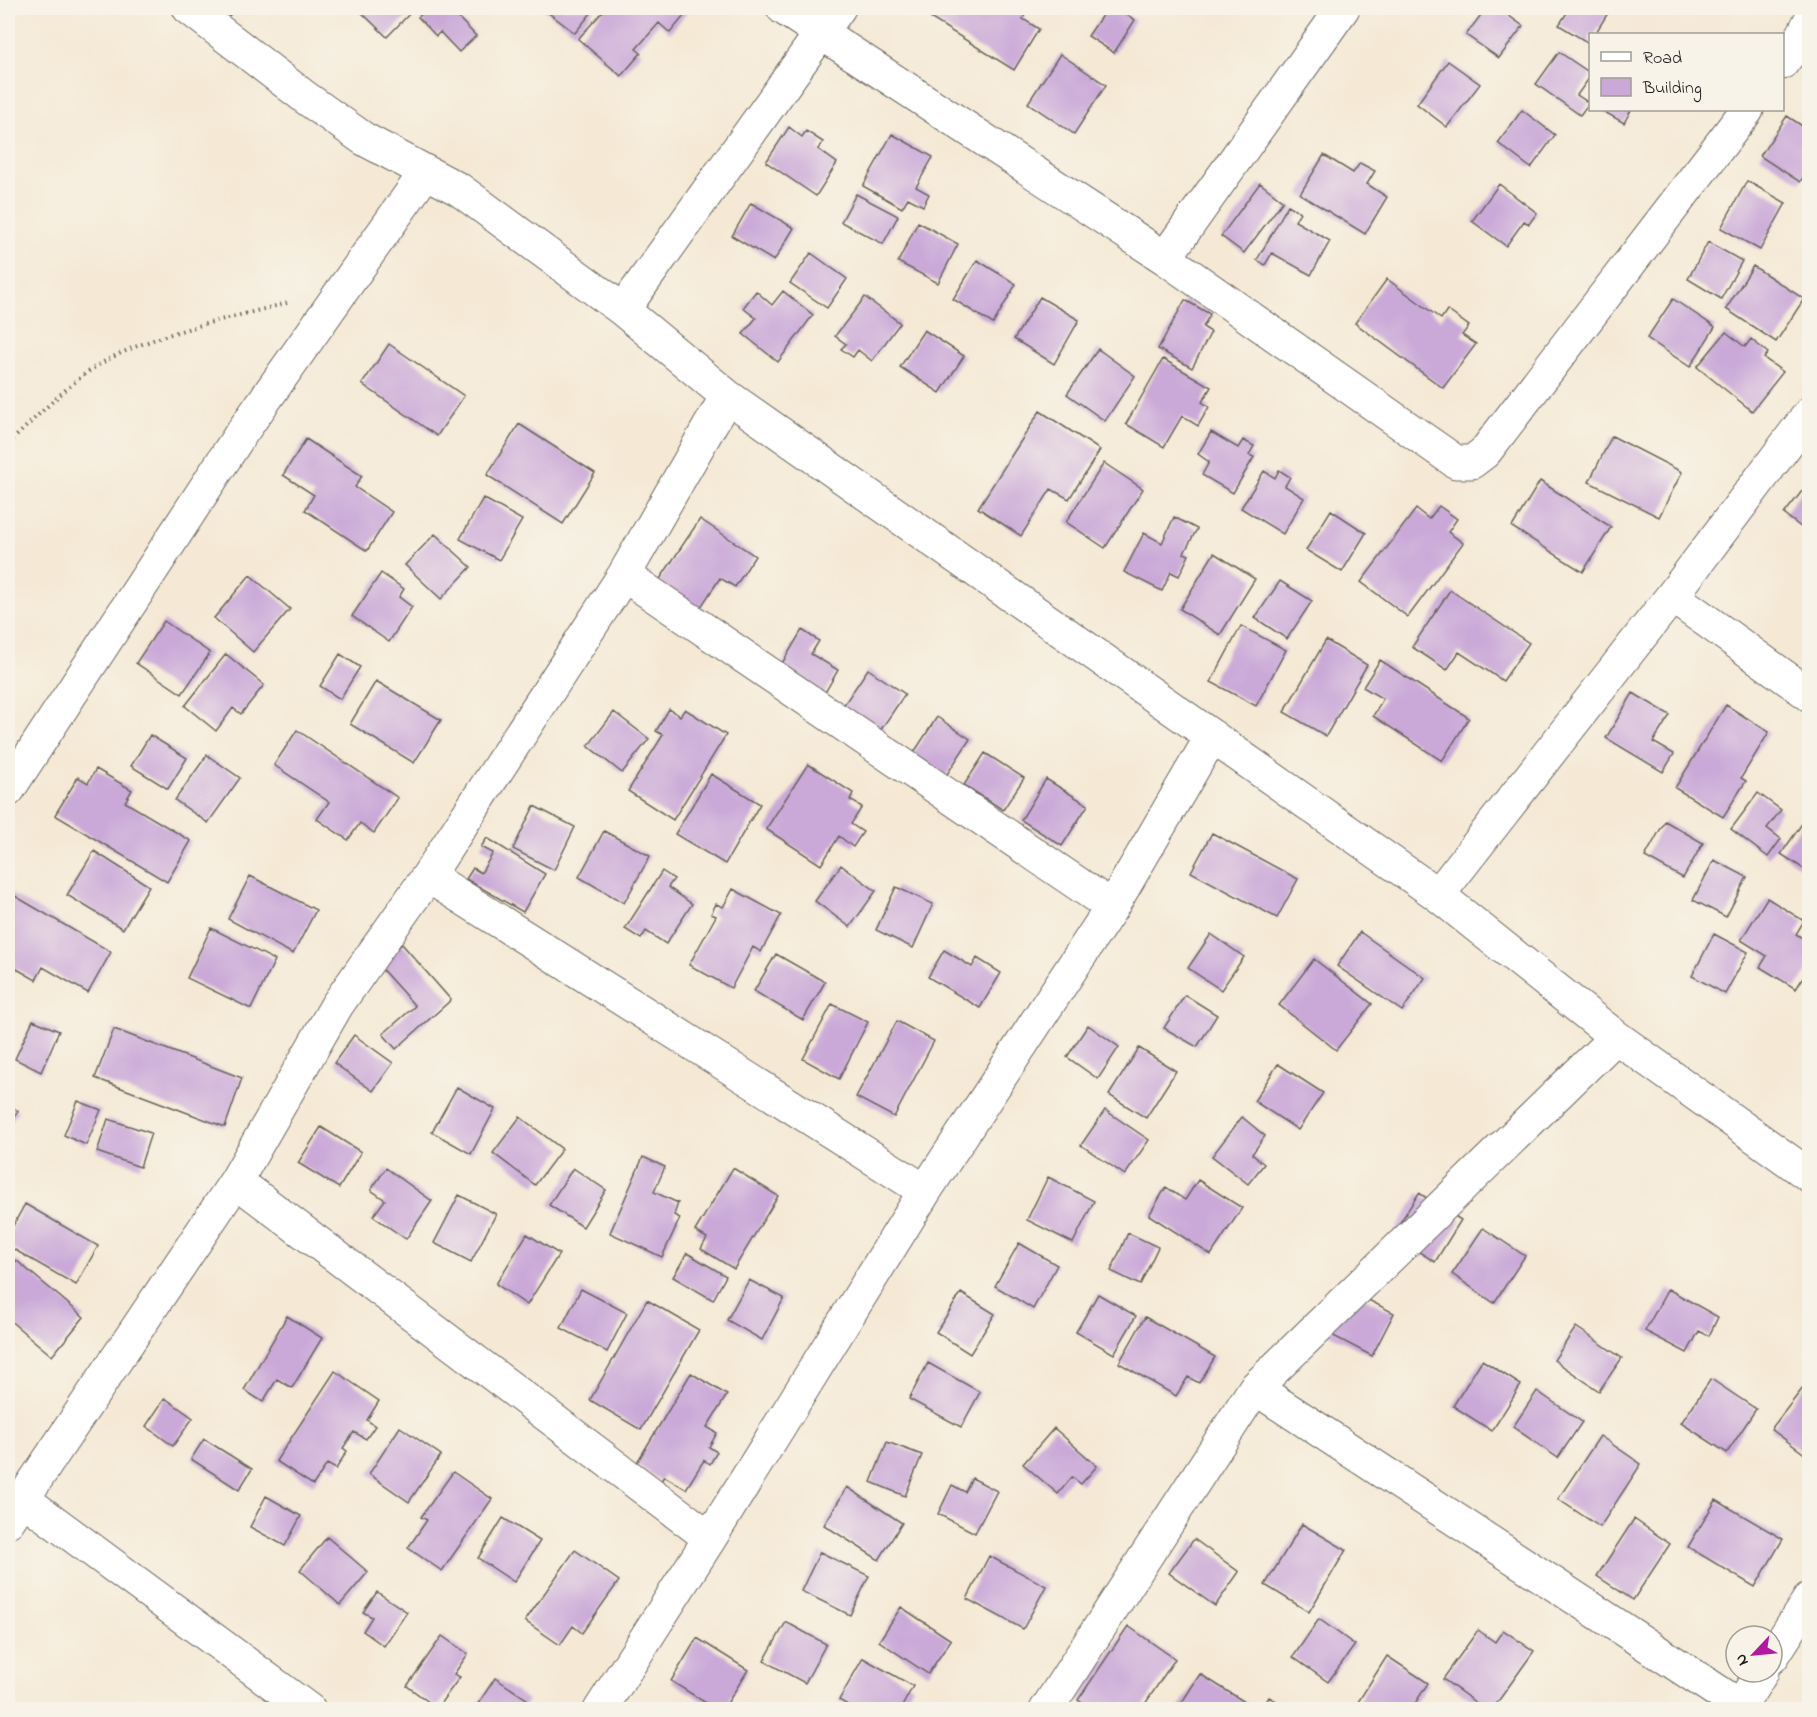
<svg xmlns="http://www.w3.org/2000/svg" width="1817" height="1717" viewBox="0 0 1817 1717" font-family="'Indie Flower',sans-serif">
  <rect width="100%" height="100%" fill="#f7f3e8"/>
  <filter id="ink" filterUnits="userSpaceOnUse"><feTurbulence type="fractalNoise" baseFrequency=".0167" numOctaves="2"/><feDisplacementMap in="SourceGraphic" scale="12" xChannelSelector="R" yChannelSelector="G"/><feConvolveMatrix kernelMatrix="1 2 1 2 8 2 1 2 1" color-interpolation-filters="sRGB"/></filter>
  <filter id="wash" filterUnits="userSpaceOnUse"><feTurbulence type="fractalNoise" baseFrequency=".008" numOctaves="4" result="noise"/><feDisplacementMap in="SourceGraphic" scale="24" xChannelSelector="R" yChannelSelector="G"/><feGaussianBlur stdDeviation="1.35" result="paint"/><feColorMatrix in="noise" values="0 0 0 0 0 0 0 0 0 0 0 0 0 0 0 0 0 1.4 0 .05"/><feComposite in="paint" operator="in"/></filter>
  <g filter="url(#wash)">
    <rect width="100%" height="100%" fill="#f5e9d5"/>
    <g id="blocks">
      <path fill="#caa9d8" d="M 215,8 L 238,8 L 225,19 Z
        M 357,8 L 415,8 L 387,37 Z
        M 429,8 L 449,8 L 476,36 L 459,52 L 440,32 L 436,36 L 418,17 Z
        M 542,8 L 595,8 L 575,33 Z
        M 606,8 L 686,8 L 689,10 L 670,33 L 659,23 L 636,49 L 641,53 L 621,76 L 578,39 Z
        M 914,8 L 1014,8 L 1025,14 L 1023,19 L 1039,29 L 1014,70 Z
        M 1107,8 L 1116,8 L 1135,20 L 1114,53 L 1088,36 Z
        M 1486,8 L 1498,8 L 1523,26 L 1499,58 L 1466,35 Z
        M 1570,8 L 1611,8 L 1595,34 L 1590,34 L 1590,44 L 1559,25 Z
        M 1559,52 L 1590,73 L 1590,77 L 1577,95 L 1589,103 L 1580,115 L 1536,84 Z
        M 1060,54 L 1106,85 L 1074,134 L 1028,103 Z
        M 1448,61 L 1480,84 L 1447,127 L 1417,104 Z
        M 1522,110 L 1555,135 L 1531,168 L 1498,143 Z
        M 1601,110 L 1631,110 L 1624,123 Z
        M 1787,116 L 1810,131 L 1810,167 L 1800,182 L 1760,156 Z
        M 789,127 L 802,137 L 806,131 L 823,142 L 818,149 L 837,163 L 816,196 L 766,162 Z
        M 892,134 L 933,157 L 916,187 L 929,194 L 923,206 L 908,198 L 902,208 L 863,186 Z
        M 1324,155 L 1353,173 L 1360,163 L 1375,171 L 1367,184 L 1387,197 L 1365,234 L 1300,194 Z
        M 1747,181 L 1786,203 L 1760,250 L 1721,228 Z
        M 1260,183 L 1283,201 L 1244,253 L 1221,236 Z
        M 1499,184 L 1537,213 L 1529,224 L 1524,221 L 1506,246 L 1472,221 Z
        M 856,194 L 898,216 L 883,244 L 841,222 Z
        M 751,203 L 794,228 L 774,261 L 732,236 Z
        M 1288,205 L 1300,212 L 1295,221 L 1330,241 L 1311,275 L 1272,253 L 1265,265 L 1257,260 Z
        M 918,222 L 958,244 L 938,283 L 898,262 Z
        M 1708,242 L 1742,261 L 1721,299 L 1688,279 Z
        M 811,253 L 847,279 L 827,308 L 790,283 Z
        M 977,260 L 1016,284 L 993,324 L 953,299 Z
        M 1753,266 L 1804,299 L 1776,342 L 1726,309 Z
        M 1387,279 L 1441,319 L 1447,310 L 1469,326 L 1462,335 L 1476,344 L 1443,388 L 1355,323 Z
        M 756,291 L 772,305 L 783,291 L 813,315 L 778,362 L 743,334 L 756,318 L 743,308 Z
        M 865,297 L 900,323 L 872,361 L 858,350 L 853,357 L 841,349 L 846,344 L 835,336 Z
        M 1040,297 L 1079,320 L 1054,364 L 1014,339 Z
        M 1673,299 L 1715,327 L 1690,367 L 1647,338 Z
        M 1185,300 L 1210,314 L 1203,327 L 1211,332 L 1192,368 L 1158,349 Z
        M 924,330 L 964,356 L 940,393 L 900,367 Z
        M 1726,332 L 1745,347 L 1751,339 L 1768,353 L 1764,358 L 1783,372 L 1752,411 L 1697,367 Z
        M 389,344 L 464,396 L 437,436 L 362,384 Z
        M 1098,349 L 1135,376 L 1105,421 L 1067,394 Z
        M 1163,359 L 1211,387 L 1202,402 L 1209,407 L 1198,426 L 1182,416 L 1164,447 L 1126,424 Z
        M 1040,411 L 1100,450 L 1069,499 L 1051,489 L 1021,536 L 978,508 Z
        M 519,424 L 595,473 L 563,524 L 487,475 Z
        M 1211,432 L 1238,448 L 1243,440 L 1254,446 L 1249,455 L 1254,457 L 1233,493 L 1202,475 L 1209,462 L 1198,454 Z
        M 1612,436 L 1682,472 L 1659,517 L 1589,482 Z
        M 306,439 L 362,476 L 355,487 L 392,512 L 367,551 L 305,510 L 314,495 L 283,475 Z
        M 1104,463 L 1143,489 L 1105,548 L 1066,522 Z
        M 1279,470 L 1290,477 L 1285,486 L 1304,498 L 1283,534 L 1241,508 L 1264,471 L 1275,478 Z
        M 1540,481 L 1611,527 L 1583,572 L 1512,527 Z
        M 1810,481 L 1810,534 L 1784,514 Z
        M 483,498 L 522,520 L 499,560 L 460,539 Z
        M 1439,506 L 1457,519 L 1448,532 L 1463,543 L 1408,617 L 1361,582 L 1416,509 L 1429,519 Z
        M 1331,510 L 1366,533 L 1342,572 L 1306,550 Z
        M 1174,517 L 1197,529 L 1184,553 L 1189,555 L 1179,576 L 1171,572 L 1162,591 L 1124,572 L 1144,533 L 1162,543 Z
        M 700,519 L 755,556 L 735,587 L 720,578 L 699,610 L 658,582 Z
        M 435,534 L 471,567 L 441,599 L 405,565 Z
        M 1214,553 L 1255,579 L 1220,635 L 1180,609 Z
        M 381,573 L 404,589 L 399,597 L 412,607 L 389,642 L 352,616 Z
        M 250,575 L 290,609 L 253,652 L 214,618 Z
        M 1280,581 L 1312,601 L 1287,639 L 1255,618 Z
        M 1450,590 L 1529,643 L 1503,681 L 1459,652 L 1447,670 L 1412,647 Z
        M 164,621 L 210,653 L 182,694 L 136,663 Z
        M 1241,626 L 1286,650 L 1256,706 L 1211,682 Z
        M 802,630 L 819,641 L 811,654 L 838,670 L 823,696 L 778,670 Z
        M 1326,640 L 1367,665 L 1326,736 L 1284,712 Z
        M 226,654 L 264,685 L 241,714 L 233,708 L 216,731 L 185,706 Z
        M 340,654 L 360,667 L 340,699 L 320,686 Z
        M 1380,660 L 1469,718 L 1442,761 L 1373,716 L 1383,699 L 1363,687 Z
        M 868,669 L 905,694 L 880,731 L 843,706 Z
        M 376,681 L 441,720 L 414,763 L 350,724 Z
        M 1633,693 L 1670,715 L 1653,742 L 1674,754 L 1663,772 L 1606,738 Z
        M 1726,705 L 1769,732 L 1741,778 L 1746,781 L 1723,817 L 1675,788 Z
        M 669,709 L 680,716 L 685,709 L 726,735 L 673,820 L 628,791 L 663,735 L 656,731 Z
        M 614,712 L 649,739 L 622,773 L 588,746 Z
        M 937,717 L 970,739 L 942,782 L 909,760 Z
        M 297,730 L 398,798 L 374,833 L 360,823 L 348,840 L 317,819 L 329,802 L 274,765 Z
        M 150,735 L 187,758 L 168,789 L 131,766 Z
        M 985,753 L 1024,778 L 1003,810 L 964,785 Z
        M 207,755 L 240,778 L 208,823 L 175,800 Z
        M 808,764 L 853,793 L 850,800 L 862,807 L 851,824 L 863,832 L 853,847 L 839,836 L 821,865 L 766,829 Z
        M 96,769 L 132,790 L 125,802 L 191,841 L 167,882 L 55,815 L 78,777 L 88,783 Z
        M 711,774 L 760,804 L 725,864 L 675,834 Z
        M 1046,779 L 1088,805 L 1062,846 L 1021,820 Z
        M 1758,793 L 1781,810 L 1767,828 L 1781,839 L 1768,857 L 1731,829 Z
        M 534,806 L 575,827 L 554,870 L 513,849 Z
        M 1810,812 L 1810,873 L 1781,854 Z
        M 1665,821 L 1703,843 L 1683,878 L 1645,857 Z
        M 604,831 L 650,856 L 624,903 L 579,877 Z
        M 1212,833 L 1298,879 L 1277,918 L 1191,872 Z
        M 487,838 L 545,874 L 523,912 L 466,879 L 473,868 L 481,873 L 493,853 L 481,847 Z
        M 94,851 L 149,886 L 123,929 L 67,895 Z
        M 1714,860 L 1747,877 L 1726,917 L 1693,900 Z
        M 841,865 L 876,891 L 850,927 L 815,901 Z
        M 662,871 L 674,879 L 668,887 L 692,904 L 666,944 L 646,931 L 641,939 L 625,929 Z
        M 250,876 L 316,910 L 293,954 L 228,919 Z
        M 896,887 L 933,904 L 913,948 L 876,930 Z
        M 733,889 L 781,915 L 761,952 L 753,947 L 731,988 L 689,965 L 716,916 L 711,914 L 716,904 L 723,907 Z
        M 8,892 L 111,952 L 88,993 L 43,967 L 36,980 L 8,964 Z
        M 1767,898 L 1804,921 L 1796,934 L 1810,943 L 1810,967 L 1796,989 L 1760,967 L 1767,956 L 1741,940 Z
        M 211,928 L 275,960 L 251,1009 L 187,978 Z
        M 1360,932 L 1425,978 L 1402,1011 L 1337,966 Z
        M 1211,934 L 1244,957 L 1221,990 L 1188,968 Z
        M 1714,934 L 1748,952 L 1725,994 L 1692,976 Z
        M 402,944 L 451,1000 L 396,1049 L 383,1034 L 415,1006 L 379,966 Z
        M 944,950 L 972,967 L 977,958 L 1001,973 L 980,1008 L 928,977 Z
        M 776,954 L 825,982 L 803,1020 L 754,991 Z
        M 1314,959 L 1372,1004 L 1336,1050 L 1279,1005 Z
        M 1185,995 L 1217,1015 L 1197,1047 L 1164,1028 Z
        M 832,1004 L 868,1022 L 839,1079 L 803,1059 Z
        M 33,1020 L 59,1031 L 41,1072 L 15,1059 Z
        M 897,1021 L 934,1041 L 894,1117 L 856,1097 Z
        M 1088,1025 L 1119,1047 L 1098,1079 L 1067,1057 Z
        M 114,1029 L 242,1078 L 225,1127 L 95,1078 Z
        M 354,1035 L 393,1063 L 373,1091 L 334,1063 Z
        M 1139,1048 L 1176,1071 L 1146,1118 L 1109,1095 Z
        M 1278,1064 L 1323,1093 L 1298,1130 L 1254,1101 Z
        M 457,1087 L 495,1109 L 471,1154 L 432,1132 Z
        M 78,1101 L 101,1110 L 86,1145 L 64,1135 Z
        M 8,1104 L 18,1111 L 8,1127 Z
        M 1105,1110 L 1149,1140 L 1125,1175 L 1081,1145 Z
        M 520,1117 L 562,1149 L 535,1185 L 493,1153 Z
        M 1242,1117 L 1265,1136 L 1252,1154 L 1264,1164 L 1248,1184 L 1212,1156 Z
        M 108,1119 L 151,1133 L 140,1167 L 97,1152 Z
        M 321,1127 L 361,1152 L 339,1188 L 298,1163 Z
        M 643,1157 L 665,1167 L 654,1192 L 678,1203 L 674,1215 L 680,1218 L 662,1257 L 610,1233 Z
        M 386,1168 L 432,1201 L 406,1239 L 373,1216 L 385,1200 L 371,1190 Z
        M 573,1168 L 606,1190 L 583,1227 L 549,1205 Z
        M 733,1168 L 778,1196 L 734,1269 L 701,1249 L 707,1238 L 695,1231 Z
        M 1048,1177 L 1094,1201 L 1073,1243 L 1027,1220 Z
        M 1198,1180 L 1242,1208 L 1211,1255 L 1149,1215 L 1166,1187 L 1185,1200 Z
        M 1419,1193 L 1461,1220 L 1435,1262 L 1392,1235 Z
        M 459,1195 L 496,1214 L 471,1262 L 434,1243 Z
        M 25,1204 L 98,1246 L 76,1285 L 8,1246 L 8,1235 Z
        M 1483,1228 L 1525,1256 L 1494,1303 L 1452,1274 Z
        M 1128,1233 L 1158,1247 L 1140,1285 L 1111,1271 Z
        M 527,1234 L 559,1254 L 527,1305 L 496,1284 Z
        M 1019,1243 L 1057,1265 L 1033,1309 L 995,1286 Z
        M 687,1253 L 726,1276 L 713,1300 L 673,1277 Z
        M 16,1260 L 84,1317 L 52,1356 L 8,1319 L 8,1270 Z
        M 749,1280 L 784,1298 L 762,1340 L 727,1320 Z
        M 1345,1288 L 1394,1313 L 1372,1356 L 1324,1331 Z
        M 581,1289 L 627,1313 L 607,1352 L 561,1328 Z
        M 1668,1289 L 1718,1317 L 1709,1336 L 1699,1331 L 1687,1353 L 1645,1331 Z
        M 961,1293 L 995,1314 L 970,1354 L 936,1332 Z
        M 1098,1294 L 1136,1316 L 1114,1354 L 1076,1332 Z
        M 647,1300 L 699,1330 L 641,1430 L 590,1400 Z
        M 287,1316 L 322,1338 L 292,1388 L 277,1379 L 263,1402 L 244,1390 Z
        M 1145,1317 L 1215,1357 L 1199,1383 L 1188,1377 L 1176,1396 L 1119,1363 Z
        M 1576,1327 L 1622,1358 L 1599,1391 L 1554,1360 Z
        M 1482,1360 L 1521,1385 L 1492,1431 L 1453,1406 Z
        M 928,1363 L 980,1392 L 961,1427 L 909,1399 Z
        M 335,1371 L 379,1401 L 367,1420 L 375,1426 L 366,1439 L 354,1432 L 343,1448 L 347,1451 L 336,1469 L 327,1464 L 313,1485 L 276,1461 Z
        M 691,1373 L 727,1395 L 707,1427 L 717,1433 L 709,1447 L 717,1452 L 710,1464 L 704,1460 L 686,1489 L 664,1476 L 661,1481 L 636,1464 Z
        M 1711,1379 L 1756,1409 L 1727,1453 L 1681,1423 Z
        M 1810,1379 L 1810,1458 L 1771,1429 Z
        M 1537,1391 L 1582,1422 L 1558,1458 L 1513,1427 Z
        M 165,1398 L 193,1418 L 173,1446 L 146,1426 Z
        M 400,1427 L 441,1455 L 409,1502 L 369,1474 Z
        M 1054,1428 L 1097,1466 L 1081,1484 L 1072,1477 L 1058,1494 L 1023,1464 Z
        M 1600,1436 L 1641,1464 L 1600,1527 L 1558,1499 Z
        M 204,1439 L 252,1469 L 239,1490 L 191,1459 Z
        M 887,1442 L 922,1455 L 905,1496 L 871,1482 Z
        M 453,1472 L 492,1499 L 442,1571 L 408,1548 L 427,1520 L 421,1517 Z
        M 972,1478 L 997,1491 L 975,1533 L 938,1514 L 952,1485 L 965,1492 Z
        M 847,1487 L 902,1523 L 879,1560 L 824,1525 Z
        M 266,1496 L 301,1516 L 285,1546 L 250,1527 Z
        M 1716,1500 L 1783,1539 L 1755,1587 L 1688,1547 Z
        M 503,1518 L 540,1541 L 514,1582 L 478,1558 Z
        M 1634,1519 L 1670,1544 L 1633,1600 L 1597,1576 Z
        M 1302,1524 L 1346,1550 L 1309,1612 L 1265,1585 Z
        M 327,1537 L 368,1572 L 340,1605 L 300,1570 Z
        M 1194,1539 L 1239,1572 L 1215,1606 L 1169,1573 Z
        M 575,1550 L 619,1581 L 582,1633 L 573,1626 L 560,1645 L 525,1621 Z
        M 820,1552 L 869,1576 L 850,1615 L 801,1591 Z
        M 989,1556 L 1046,1586 L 1023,1629 L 967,1599 Z
        M 377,1592 L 407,1612 L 384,1646 L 363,1631 L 372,1617 L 363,1612 Z
        M 901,1607 L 951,1640 L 928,1674 L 879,1641 Z
        M 1319,1619 L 1355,1645 L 1328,1682 L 1293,1657 Z
        M 786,1622 L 826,1644 L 805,1683 L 764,1661 Z
        M 1128,1626 L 1175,1659 L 1141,1710 L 1092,1710 L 1078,1700 Z
        M 1478,1630 L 1495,1642 L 1503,1630 L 1534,1651 L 1492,1710 L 1486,1710 L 1443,1679 Z
        M 442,1636 L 468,1654 L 454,1674 L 460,1677 L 437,1708 L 407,1686 Z
        M 697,1638 L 748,1670 L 723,1710 L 717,1710 L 671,1681 Z
        M 1387,1656 L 1428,1683 L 1411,1710 L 1370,1710 L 1358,1702 Z
        M 863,1658 L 913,1686 L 900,1710 L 856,1710 L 839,1700 Z
        M 1200,1674 L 1248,1704 L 1244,1710 L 1177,1710 Z
        M 495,1678 L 528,1700 L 522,1710 L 474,1710 Z
        M 1269,1697 L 1291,1710 L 1261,1710 Z"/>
    </g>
  </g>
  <g filter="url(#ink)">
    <use href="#blocks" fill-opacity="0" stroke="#68645d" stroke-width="1.5"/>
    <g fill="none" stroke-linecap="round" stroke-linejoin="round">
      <g stroke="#68645d" stroke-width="35">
        <path id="street" d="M 189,8 L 306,98 L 364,139 L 460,190 L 623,310 L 727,396 L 1438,895 L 1616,1037 L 1810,1176
          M 783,8 L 1165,258 L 1456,462 L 1472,462 L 1485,452 L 1747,110
          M 1782,63 L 1803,35 L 1810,21
          M 1165,258 L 1343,8
          M 623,310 L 839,8
          M 624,575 L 1112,907
          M 1672,596 L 1810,695
          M 8,790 L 240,435 L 426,172
          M 428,876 L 925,1191
          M 1438,895 L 1672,596 L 1810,413
          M 236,1181 L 710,1538
          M 1255,1388 L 1740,1706
          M 23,1499 L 309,1710
          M 8,1521 L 236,1181 L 337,1005 L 428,876 L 624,575 L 727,396
          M 1772,1657 L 1810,1598
          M 600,1710 L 710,1538 L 925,1191 L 1112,907 L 1212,736
          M 1046,1710 L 1255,1388 L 1616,1037
          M 1738,1710 L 1762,1672"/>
      </g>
      <path stroke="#68645d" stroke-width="4" stroke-dasharray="1.5 4.5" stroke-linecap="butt" d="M 8,444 C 36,418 75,376 109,359 C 160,332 231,318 287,303"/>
      <use href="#street" stroke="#fff" stroke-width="33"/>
    </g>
  </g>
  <rect width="1817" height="1717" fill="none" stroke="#f7f3e8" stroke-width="30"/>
  <rect x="1589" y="33" width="195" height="78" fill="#f7f3e8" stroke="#9f9d96" stroke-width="1.5"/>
  <rect x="1601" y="52" width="30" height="9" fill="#ffffff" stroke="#9f9d96" stroke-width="1.5"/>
  <text x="1643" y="63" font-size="18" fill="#1c1c1c">Road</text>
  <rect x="1601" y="78" width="30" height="18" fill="#caa9d8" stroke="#9f9d96" stroke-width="1.5"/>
  <text x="1643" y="93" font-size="18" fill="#1c1c1c">Building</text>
  <g transform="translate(1754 1654) rotate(244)"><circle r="28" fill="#f7f3e8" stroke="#9f9d96" stroke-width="1.5"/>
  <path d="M0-4.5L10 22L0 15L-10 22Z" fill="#b5179e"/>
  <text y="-9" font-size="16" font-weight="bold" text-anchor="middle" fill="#1c1c1c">N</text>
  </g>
</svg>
